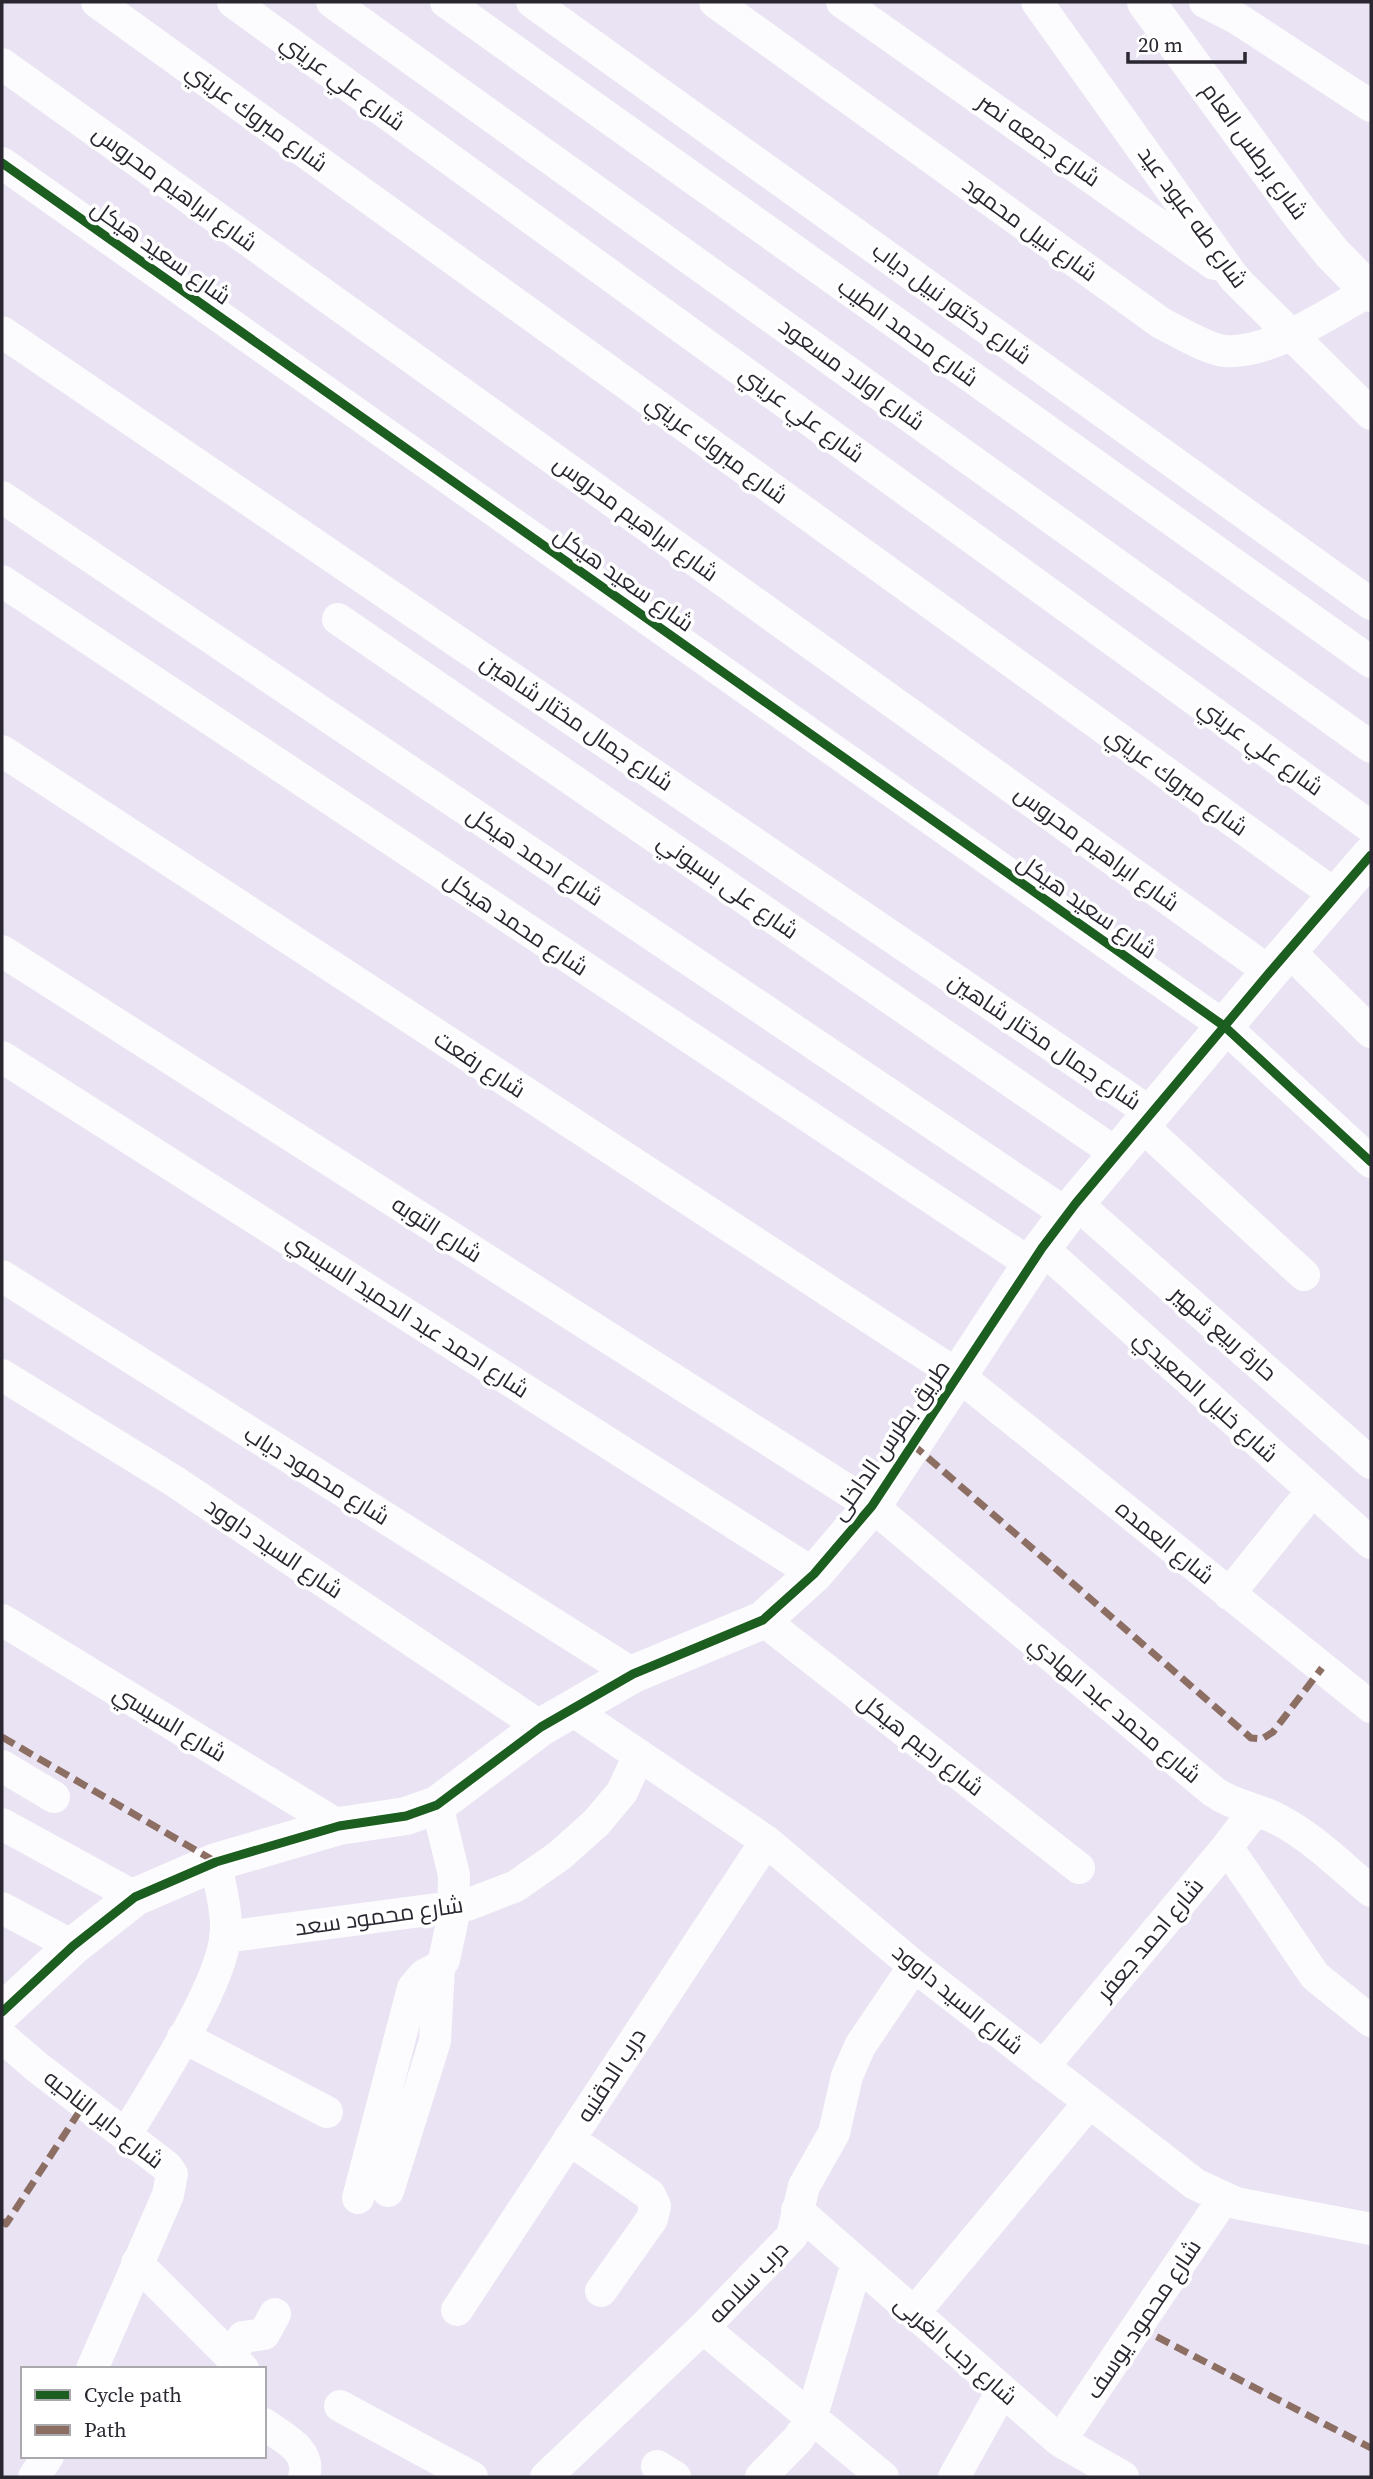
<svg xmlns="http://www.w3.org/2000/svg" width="1373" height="2479" viewBox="0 0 1373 2479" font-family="'Source Serif 4',Cairo,serif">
  <rect width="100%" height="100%" fill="#e9e3f3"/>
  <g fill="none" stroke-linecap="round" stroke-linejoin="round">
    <path stroke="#fcfbfd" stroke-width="32" d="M 97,2 L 1337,896
      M 233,2 L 1371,827
      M 332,2 L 1371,747
      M 446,2 L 1371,662
      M 532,2 L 1371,604
      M 715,2 L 1161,323 C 1177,331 1209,350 1225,351 C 1271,354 1330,313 1369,291
      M 842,2 L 1214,264
      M 1037,2 L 1235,279 L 1371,414
      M 1205,2 L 1238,19 L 1371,106
      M 2,64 L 1270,972
      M 2,163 L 1224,1026 L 1371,1162
      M 2,332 L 1151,1113
      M 2,497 L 1067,1214
      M 2,581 L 1031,1264
      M 338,619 L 1117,1154
      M 2,751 L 959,1376 L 1371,1707
      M 1288,950 L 1371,1032
      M 2,951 L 872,1506 L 1214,1792 C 1234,1806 1258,1808 1279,1820 C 1311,1836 1343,1868 1371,1891
      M 2,1057 L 814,1574
      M 1141,1125 L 1304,1275
      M 1076,1203 L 1371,1463
      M 1042,1248 L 1371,1543
      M 2,1276 L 633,1674
      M 2,1375 L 174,1481 L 541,1727
      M 1229,1594 L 1312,1491
      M 2,1620 L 339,1826
      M 763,1620 L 1079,1868
      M 572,1710 L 766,1841 L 914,1966 L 1195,2184 L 1236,2203 L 1371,2229
      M 2,1766 L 54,1797
      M 2,1824 L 135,1897
      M 1227,1847 L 1315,1976 L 1371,2021
      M 2,1908 L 73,1946
      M 225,1937 L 467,1905 L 516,1886 L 559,1856 L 596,1823 L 622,1792 L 639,1755
      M 2,2037 L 37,2067 L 167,2167 L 172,2174 L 168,2195 L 92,2369
      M 183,2037 L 327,2112
      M 1043,2067 L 1227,1847 L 1255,1810
      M 126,2135 C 153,2088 228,1978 226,1926 C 226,1905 219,1883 216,1862
      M 569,2139 L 650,2195 L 655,2206 L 652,2219 L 601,2291
      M 388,2191 L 435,2041 L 439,1967 L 444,1960 L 453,1918 L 454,1875 L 437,1805
      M 358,2198 L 413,1988 L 424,1975 L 439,1967
      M 797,2210 L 1060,2441 L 1123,2477
      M 137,2263 L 243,2369
      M 457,2310 L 766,1841
      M 914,2313 L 1089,2103
      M 703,2328 L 883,2477
      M 230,2355 L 243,2337 L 264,2334 L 275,2314
      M 340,2406 L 472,2477
      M 264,2424 C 283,2438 312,2450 304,2477
      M 1060,2441 L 1224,2198
      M 657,2466 L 675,2477
      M 34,2477 L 48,2456
      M 546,2477 L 703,2328 L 792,2236 L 804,2186 L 834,2133 L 847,2076 L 860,2046 L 914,1966
      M 761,2477 L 798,2439 L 811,2419 L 857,2263
      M 954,2477 L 1002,2391"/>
    <path stroke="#fcfbfd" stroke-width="38" d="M 1146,2 L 1299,212 L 1332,253 L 1371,293
      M 2,2012 L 73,1946 L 135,1897 L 216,1862 L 339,1826 L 406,1816 L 437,1805 L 541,1727 L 633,1674 L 763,1620 L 814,1574 L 872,1506 L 1042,1248 L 1076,1203 L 1270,972 L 1371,855"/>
    <path stroke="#8d6e63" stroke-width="7" stroke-dasharray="14 7" stroke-linecap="butt" d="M 912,1444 L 1251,1738 L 1262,1739 L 1273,1732 L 1322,1668
      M 2,1737 L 216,1862
      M 2,2221 L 6,2224 L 85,2103
      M 1138,2327 L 1371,2448"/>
    <g stroke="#fff" stroke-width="13">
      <path id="cycleway" d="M 2,163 L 1224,1026 L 1371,1162
        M 2,2012 L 73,1946 L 135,1897 L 216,1862 L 339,1826 L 406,1816 L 437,1805 L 541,1727 L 633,1674 L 763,1620 L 814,1574 L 872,1506 L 1042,1248 L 1076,1203 L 1270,972 L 1371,855"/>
    </g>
    <use href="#cycleway" stroke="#1b5e20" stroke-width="9"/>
  </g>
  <g text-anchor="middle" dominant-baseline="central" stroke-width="7" stroke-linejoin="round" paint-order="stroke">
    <g font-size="23" fill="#2a2731" stroke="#fff">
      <text transform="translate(343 82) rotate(36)">شارع علي عريني</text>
      <text transform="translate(257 117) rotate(36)">شارع مبروك عريني</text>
      <text transform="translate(1039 140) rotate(35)">شارع جمعه نصر</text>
      <text transform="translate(1255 151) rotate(54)">شارع برطس العام</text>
      <text transform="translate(175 188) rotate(36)">شارع ابراهيم محروس</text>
      <text transform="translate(1193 217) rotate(54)">شارع طه عبود عيد</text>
      <text transform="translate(1030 229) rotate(36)">شارع نبيل محمود</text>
      <text transform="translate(161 252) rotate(35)">شارع سعيد هيكل</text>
      <text transform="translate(952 303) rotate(36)">شارع دكتور نبيل دياب</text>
      <text transform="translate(908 332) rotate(36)">شارع محمد الطيب</text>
      <text transform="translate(852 374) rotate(36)">شارع اولاد مسعود</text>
      <text transform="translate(802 414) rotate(36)">شارع علي عريني</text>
      <text transform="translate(717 449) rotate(36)">شارع مبروك عريني</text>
      <text transform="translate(636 518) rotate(36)">شارع ابراهيم محروس</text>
      <text transform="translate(624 579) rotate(35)">شارع سعيد هيكل</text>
      <text transform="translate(577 722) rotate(34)">شارع جمال مختار شاهين</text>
      <text transform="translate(1261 747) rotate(36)">شارع علي عريني</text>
      <text transform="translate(1177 781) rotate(36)">شارع مبروك عريني</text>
      <text transform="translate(1097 848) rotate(36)">شارع ابراهيم محروس</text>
      <text transform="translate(535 856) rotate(34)">شارع احمد هيكل</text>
      <text transform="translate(728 886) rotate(35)">شارع على بسيوني</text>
      <text transform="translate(1087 906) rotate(35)">شارع سعيد هيكل</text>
      <text transform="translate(516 923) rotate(34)">شارع محمد هيكل</text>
      <text transform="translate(1045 1041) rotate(34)">شارع جمال مختار شاهين</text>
      <text transform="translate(480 1064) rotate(33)">شارع رفعت</text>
      <text transform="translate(437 1229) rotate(33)">شارع التوبه</text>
      <text transform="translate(408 1315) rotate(33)">شارع احمد عبد الحميد السيسي</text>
      <text transform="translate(1224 1333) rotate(41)">حارة ربيع شهير</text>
      <text transform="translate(1206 1396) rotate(42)">شارع خليل الصعيدي</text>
      <text transform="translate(890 1440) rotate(-55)">طريق بطرس الداخلى</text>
      <text transform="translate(317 1475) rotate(32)">شارع محمود دياب</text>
      <text transform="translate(1165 1542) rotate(39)">شارع العمده</text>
      <text transform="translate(274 1548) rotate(34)">شارع السيد داوود</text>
      <text transform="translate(1115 1709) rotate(40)">شارع محمد عبد الهادي</text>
      <text transform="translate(170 1723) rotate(31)">شارع السيسي</text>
      <text transform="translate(921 1744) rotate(38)">شارع رحيم هيكل</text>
      <text transform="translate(379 1916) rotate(-8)">شارع محمود سعد</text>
      <text transform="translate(1150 1939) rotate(-50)">شارع احمد جعفر</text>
      <text transform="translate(958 1999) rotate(39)">شارع السيد داوود</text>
      <text transform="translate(611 2075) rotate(-57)">درب الدقنيه</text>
      <text transform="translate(104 2119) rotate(38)">شارع داير الناحيه</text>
      <text transform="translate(748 2282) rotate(-46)">درب سلامه</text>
      <text transform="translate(1143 2319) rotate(-56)">شارع محمود يوسف</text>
      <text transform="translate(956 2350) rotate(41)">شارع رجب الغربى</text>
    </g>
  </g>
  <rect width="1373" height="2479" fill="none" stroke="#2a2731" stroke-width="7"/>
  <rect x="21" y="2367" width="245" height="91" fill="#ffffff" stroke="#aaa9ad" stroke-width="2"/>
  <rect x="35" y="2390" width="35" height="10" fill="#1b5e20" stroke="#aaa9ad" stroke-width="2"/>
  <text x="84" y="2402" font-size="21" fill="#2a2731">Cycle path</text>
  <rect x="35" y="2425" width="35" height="10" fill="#8d6e63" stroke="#aaa9ad" stroke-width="2"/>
  <text x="84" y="2437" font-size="21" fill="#2a2731">Path</text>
  <path d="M1128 52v10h117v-10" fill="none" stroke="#2a2731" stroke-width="3.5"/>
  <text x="1138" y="52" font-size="21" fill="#2a2731" stroke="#ffffff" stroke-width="5" paint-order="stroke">20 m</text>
</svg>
